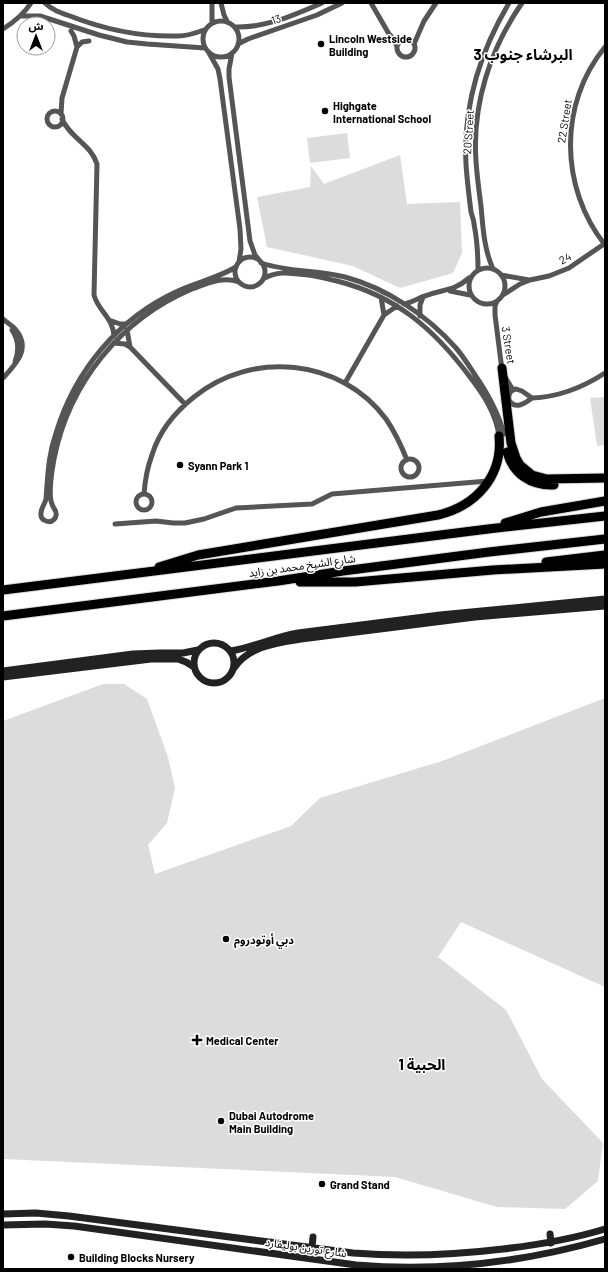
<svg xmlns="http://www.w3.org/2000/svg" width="608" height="1272" viewBox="0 0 608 1272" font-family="Barlow,'Noto Sans Arabic',sans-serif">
  <rect width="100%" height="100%" fill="#fff"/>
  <path fill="#dcdcdc" d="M 347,133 L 350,158 L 310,163 L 307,138 Z
    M 400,155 L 407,204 L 460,202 L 462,253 L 453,273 L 400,288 L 353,266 L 267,247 L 257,197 L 310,187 L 311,166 L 324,184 Z
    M 605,397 L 605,445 L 597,446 L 590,398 Z
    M 103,684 L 124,684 L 147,699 L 168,757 L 175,788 L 167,823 L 148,845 L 155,874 L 291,826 L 320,798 L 442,761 L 605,698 L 605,987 L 461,922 L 438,957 L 506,1010 L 542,1079 L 603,1143 L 598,1181 L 565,1209 L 497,1207 L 395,1177 L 3,1159 L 3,721 Z"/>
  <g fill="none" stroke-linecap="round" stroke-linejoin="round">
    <g stroke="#dbdbdb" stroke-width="11">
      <path id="highway" d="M 502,368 L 511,443 L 516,458 L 520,465 L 532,475 L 547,479 L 605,478
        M 507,452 C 513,474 531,486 554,485
        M 505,523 L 541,512 L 605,501
        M 546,562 L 605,555
        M 159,567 L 198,555 L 438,515 C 476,506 503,476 499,436
        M 300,582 L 355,582 L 493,570 L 605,564
        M 3,590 L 488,529 L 605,516
        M 3,616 L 278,581 L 343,571 L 489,552 L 605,539"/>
    </g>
    <path stroke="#555" stroke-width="5" d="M 45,3 C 52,10 61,13 70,16 C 103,29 141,37 178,36 C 187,36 196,33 204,30
      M 212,3 L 212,23
      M 221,3 L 224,15 L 227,21
      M 371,3 L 389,34 L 394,39 L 397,47
      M 21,16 L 40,16 L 99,35 L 127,42 L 147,44 L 205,48
      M203 39a18 18 0 1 1 36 0a18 18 0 1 1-36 0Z
      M 235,27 C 266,28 294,15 322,3
      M 3,29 C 14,22 24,14 31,3
      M397 48a9 9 0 1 1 18 0a9 9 0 1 1-18 0Z
      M 238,44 L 248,39 L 317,15 L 342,3
      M 414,44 L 424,21 L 436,3
      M 77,47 L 82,42 L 89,41
      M 605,47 C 558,104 560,188 605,245
      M 209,53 L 218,69 L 220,79 L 240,229 L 241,249 L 239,262
      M 232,53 L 229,69 L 229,77 L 250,241 L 255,255 L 260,261
      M47 119a8 8 0 1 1 16 0a8 8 0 1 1-16 0Z
      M 61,114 L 62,98 L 77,47 L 74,36 L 71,31
      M 62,119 C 70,138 91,144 97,164 L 94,295 C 98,311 113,317 114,336
      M235 272a15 15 0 1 1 30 0a15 15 0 1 1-30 0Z
      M 261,263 C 288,272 317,270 345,277 C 386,288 427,315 456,348 C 463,356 469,366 475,375 C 488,394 498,412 504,434
      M 236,267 C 218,278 197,282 178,291 C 118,318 75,371 56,433 C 48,456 48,475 46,499 C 45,504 40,509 41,515 C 41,517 42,519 44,520 C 52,525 59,517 55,510 C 53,507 53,507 52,504 C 48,495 52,469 54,459 C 69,383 121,319 192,289 C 208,283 223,276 239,282
      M469 286a18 18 0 1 1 36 0a18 18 0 1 1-36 0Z
      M 493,269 C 484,249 483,228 481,206 C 479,191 477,176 476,161 C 472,105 490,49 522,3
      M 478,270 C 478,255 477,239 474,224 C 474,220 472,216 471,212 C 469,196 467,180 466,164 C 463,107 480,52 509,3
      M 501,275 L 529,280
      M 263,279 C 277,270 292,273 308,275 C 318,276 327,279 337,281 C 396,296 434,329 470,377 C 483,394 496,413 499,436
      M 450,291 L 470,295
      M 503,295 L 520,284 L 530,280 L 549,276 L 569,268 L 604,244
      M 381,297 L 384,315
      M 497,301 L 495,306 L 495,315 L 502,370
      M 404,304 C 413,302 420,297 428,295 C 445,289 454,291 469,278
      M 420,316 L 420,305 L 423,297
      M 3,319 C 7,323 12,325 15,329 C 32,348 16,364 3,378
      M 109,320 L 120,324 L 126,324
      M 12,330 C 19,340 19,351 15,362
      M 127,330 L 130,347
      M 114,343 L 125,344 L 130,347 L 185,404
      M 505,377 L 513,390
      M 345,383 L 384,315 L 397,306
      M 516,389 L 522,391 L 532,398 C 524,404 515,410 509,400 C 508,394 510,390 516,389 Z
      M 532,398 C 559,397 582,388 605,373
      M401 468a9 9 0 1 1 18 0a9 9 0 1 1-18 0Z
      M136 502a8 8 0 1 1 16 0a8 8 0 1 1-16 0Z
      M 144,494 C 145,481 147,468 152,455 C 159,432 175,412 194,397 C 251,350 341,358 386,419 C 395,432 401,445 407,460
      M 115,524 L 156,521 L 173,523 L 185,523 L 204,519 L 236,508 L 312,504 L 332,494 L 488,481"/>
    <path stroke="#222" stroke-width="7" d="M194 663a20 20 0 1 1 40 0a20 20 0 1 1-40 0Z
      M 231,651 C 254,647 275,637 298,633 L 440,615 L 605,599
      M 234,668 C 249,646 276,643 301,639 L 475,617 L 605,606
      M 3,671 L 133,654 L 159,653 L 183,653 L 198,650
      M 3,677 L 151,659 L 178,659 L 186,662 L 194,667
      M 3,1214 L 36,1213 L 69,1216 L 353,1253 C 403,1257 453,1255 503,1249 C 537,1245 572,1239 605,1229
      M 3,1225 L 45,1224 L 74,1226 L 356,1265 C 439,1272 525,1262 605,1239
      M 550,1234 L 551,1243
      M 312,1247 L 313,1237"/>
    <use href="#highway" stroke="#000" stroke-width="9"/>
  </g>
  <g fill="#000" stroke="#fff" stroke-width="1.5">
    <circle cx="321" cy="44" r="4"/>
    <circle cx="325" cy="111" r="4"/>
    <circle cx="180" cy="465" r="4"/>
    <circle cx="226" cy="939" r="4"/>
    <path d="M195 1034h4v4h4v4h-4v4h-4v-4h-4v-4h4z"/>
    <circle cx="221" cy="1121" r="4"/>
    <circle cx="322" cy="1184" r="4"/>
    <circle cx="71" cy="1257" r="4"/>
  </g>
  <g text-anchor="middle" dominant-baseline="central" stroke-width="3" stroke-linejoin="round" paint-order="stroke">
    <g font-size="11" fill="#000" stroke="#fff">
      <text transform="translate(276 19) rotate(-19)">13</text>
      <text transform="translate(564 121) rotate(-81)">22 Street</text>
      <text transform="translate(468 132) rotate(-86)">20 Street</text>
      <text transform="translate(565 258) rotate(-28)">24</text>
      <text transform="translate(509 345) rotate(81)">3 Street</text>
      <text transform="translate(302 565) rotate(-8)">شارع الشيخ محمد بن زايد</text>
      <text transform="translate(306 1247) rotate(8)">شارع تورين بوليفارد</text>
    </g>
    <g font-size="11" font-weight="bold" fill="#000" stroke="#fff" text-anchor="start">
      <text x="329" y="38">Lincoln Westside<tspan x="329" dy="13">Building</tspan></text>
      <text x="333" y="105">Highgate<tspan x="333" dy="13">International School</tspan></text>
      <text x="188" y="465">Syann Park 1</text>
      <text x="234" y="939">دبي أوتودروم</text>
      <text x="206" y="1040">Medical Center</text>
      <text x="229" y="1115">Dubai Autodrome<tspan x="229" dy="13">Main Building</tspan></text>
      <text x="330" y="1184">Grand Stand</text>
      <text x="79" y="1257">Building Blocks Nursery</text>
    </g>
    <g font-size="15" font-weight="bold" fill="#000" stroke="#fff">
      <text x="523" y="54">البرشاء جنوب 3</text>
      <text x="422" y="1064">الحبية 1</text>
    </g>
  </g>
  <rect width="608" height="1272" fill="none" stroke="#000000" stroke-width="8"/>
  <g transform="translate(36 36)"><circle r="19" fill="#ffffff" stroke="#999999"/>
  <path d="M0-3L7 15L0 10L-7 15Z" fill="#000000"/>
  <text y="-6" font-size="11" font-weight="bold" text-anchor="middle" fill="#000000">ش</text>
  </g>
</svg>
